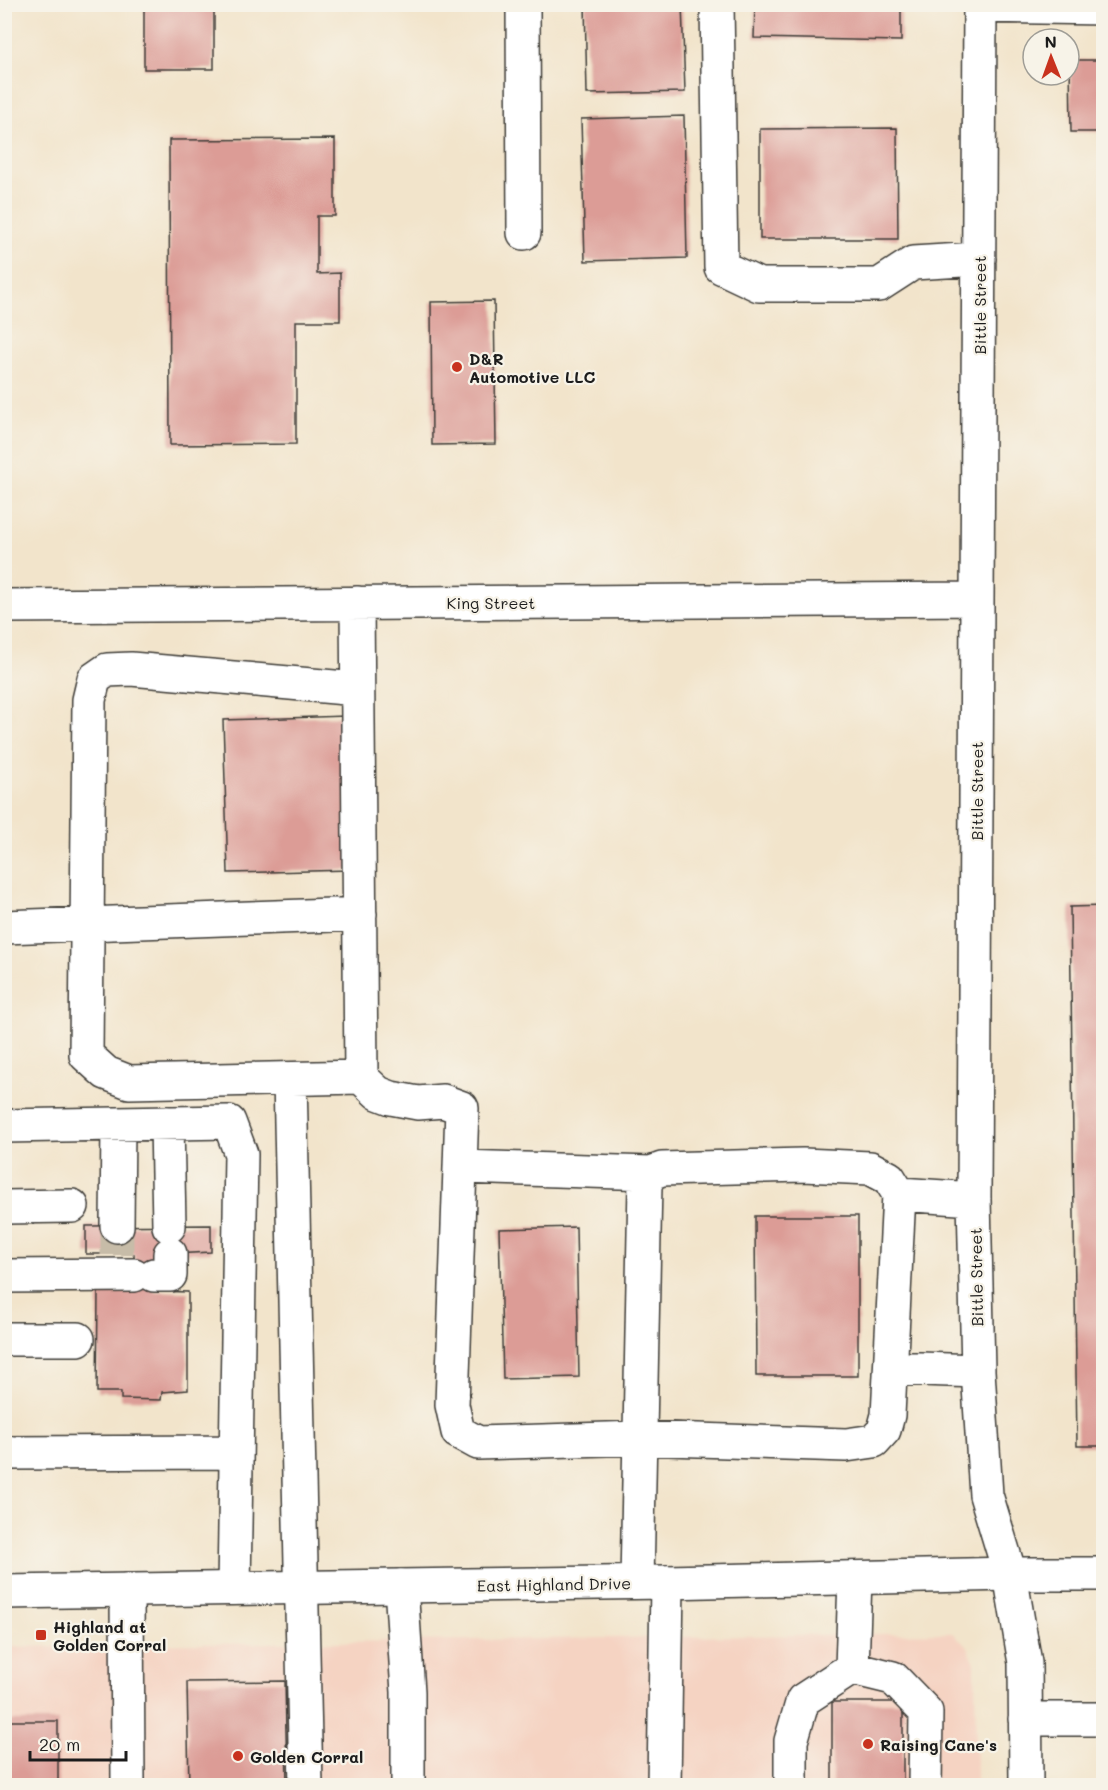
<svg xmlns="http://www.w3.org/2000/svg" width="1108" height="1790" viewBox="0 0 1108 1790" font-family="Mali,sans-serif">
  <rect width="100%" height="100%" fill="#f7f3e8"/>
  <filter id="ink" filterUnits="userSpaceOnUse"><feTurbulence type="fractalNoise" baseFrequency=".0167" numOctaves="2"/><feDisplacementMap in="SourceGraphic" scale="12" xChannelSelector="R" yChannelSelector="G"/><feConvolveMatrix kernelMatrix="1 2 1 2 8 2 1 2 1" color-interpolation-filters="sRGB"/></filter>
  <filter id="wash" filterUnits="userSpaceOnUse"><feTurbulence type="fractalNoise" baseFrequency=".008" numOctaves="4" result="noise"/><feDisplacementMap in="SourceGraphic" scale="24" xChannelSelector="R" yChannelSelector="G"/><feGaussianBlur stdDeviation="1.35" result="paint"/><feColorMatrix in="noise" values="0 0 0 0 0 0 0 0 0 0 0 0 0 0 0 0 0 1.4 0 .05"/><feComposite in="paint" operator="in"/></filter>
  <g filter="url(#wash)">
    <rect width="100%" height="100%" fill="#f2e4cb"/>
    <path fill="#f5d3c2" d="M 952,1633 L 966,1644 L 975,1663 L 976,1785 L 5,1785 L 4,1647 Z"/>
    <g id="blocks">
      <path fill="#dc9c96" d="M 144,4 L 214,4 L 214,69 L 144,69 Z
        M 585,4 L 682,4 L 685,92 L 587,94 Z
        M 755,4 L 901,4 L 901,41 L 754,38 Z
        M 1070,60 L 1104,60 L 1104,132 L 1071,132 Z
        M 684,116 L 687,258 L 585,261 L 581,119 Z
        M 897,128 L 898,239 L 760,239 L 760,129 Z
        M 335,139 L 335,216 L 317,216 L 317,274 L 340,273 L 340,321 L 296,321 L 296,444 L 170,445 L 169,140 Z
        M 494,301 L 496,444 L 432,445 L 431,302 Z
        M 346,716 L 351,870 L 228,873 L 223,720 Z
        M 1104,906 L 1104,1446 L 1077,1446 L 1070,907 Z
        M 755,1216 L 858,1216 L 858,1376 L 756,1376 Z
        M 211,1225 L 211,1252 L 154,1255 L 153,1291 L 188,1292 L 188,1390 L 162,1392 L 161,1400 L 121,1399 L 121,1392 L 97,1392 L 98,1291 L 134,1292 L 134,1254 L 86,1254 L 86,1226 Z
        M 576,1227 L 579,1377 L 503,1379 L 499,1229 Z
        M 285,1681 L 287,1786 L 189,1786 L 187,1682 Z
        M 832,1702 L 903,1702 L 903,1786 L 832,1786 Z
        M 4,1721 L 58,1721 L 58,1786 L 4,1786 Z"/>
    </g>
  </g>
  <g filter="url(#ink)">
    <use href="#blocks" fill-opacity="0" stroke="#3c3a36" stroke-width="1.5"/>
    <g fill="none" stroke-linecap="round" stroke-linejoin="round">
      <path stroke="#c7bca8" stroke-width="33" stroke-dasharray="33 16" stroke-linecap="butt" d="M 117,1255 L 117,1226"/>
      <g stroke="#3c3a36" stroke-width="36">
        <path id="minor" d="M 523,4 L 524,233
          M 717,4 L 721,267 L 759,285 L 879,285 L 913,263 L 979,259
          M 980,4 L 974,1199 L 978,1371 L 986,1495 L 1010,1574 L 1025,1663 L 1026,1786
          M 980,6 L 1104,8
          M 357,603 L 361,1077
          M 4,606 L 977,599
          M 357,689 L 131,669 L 107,670 L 94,679 L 89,700 L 86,1055 L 106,1073 L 129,1082 L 361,1077 L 378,1093 L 391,1098 L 418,1103 L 443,1101 L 462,1108 L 452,1405 L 458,1432 L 478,1443 L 640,1438 L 846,1445 L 874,1441 L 884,1430 L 888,1415 L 899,1194 L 889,1178 L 870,1168 L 803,1165 L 662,1169 L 651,1173 L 645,1184 L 637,1582
          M 4,927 L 360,914
          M 290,1079 L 306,1786
          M 167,1123 L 169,1226
          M 4,1126 L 229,1122 L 241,1154 L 234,1588
          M 461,1167 L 651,1173
          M 899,1194 L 974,1199
          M 4,1207 L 72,1206
          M 117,1226 L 118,1124
          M 154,1275 L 170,1275 L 170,1254
          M 4,1276 L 134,1275
          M 4,1339 L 78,1339
          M 891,1368 L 978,1371
          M 4,1453 L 236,1452
          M 401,1586 L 408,1692 L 408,1786
          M 127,1590 L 128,1786
          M 852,1668 L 855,1578
          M 1025,1719 L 1104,1719
          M 664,1786 L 667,1582
          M 791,1786 L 791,1741 L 803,1700 L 852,1668 L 893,1678 L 926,1712 L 925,1786"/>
      </g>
      <g stroke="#3c3a36" stroke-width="36">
        <path id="major" d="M 4,1592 L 667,1582 L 1010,1574 L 1104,1574"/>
      </g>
      <use href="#minor" stroke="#fff" stroke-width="33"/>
      <use href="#major" stroke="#fff" stroke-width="33"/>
    </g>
  </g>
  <g fill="#c8321e" stroke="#f7f3e8" stroke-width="2">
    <circle cx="457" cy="367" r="6"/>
    <rect x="35" y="1629" width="12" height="12" rx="3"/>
    <circle cx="868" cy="1744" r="6"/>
    <circle cx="238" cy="1756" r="6"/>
  </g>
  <g text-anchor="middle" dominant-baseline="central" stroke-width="4.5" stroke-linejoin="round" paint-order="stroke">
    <g font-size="16" fill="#1c1c1c" stroke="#f7f3e8">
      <text transform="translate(979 305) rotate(-90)">Bittle Street</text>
      <text x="491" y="602">King Street</text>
      <text transform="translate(976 791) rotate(-90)">Bittle Street</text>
      <text transform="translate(976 1277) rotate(-91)">Bittle Street</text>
      <text transform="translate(554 1584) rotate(-1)">East Highland Drive</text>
    </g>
    <g font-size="16" font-weight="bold" fill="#1c1c1c" stroke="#f7f3e8" text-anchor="start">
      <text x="469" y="358">D&amp;R<tspan x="469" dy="18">Automotive LLC</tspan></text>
      <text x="53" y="1626">Highland at<tspan x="53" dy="18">Golden Corral</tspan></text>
      <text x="880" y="1744">Raising Cane's</text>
      <text x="250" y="1756">Golden Corral</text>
    </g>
  </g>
  <rect width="1108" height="1790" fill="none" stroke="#f7f3e8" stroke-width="24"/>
  <g transform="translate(1051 57) rotate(359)"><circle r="28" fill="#f7f3e8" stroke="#9f9d96" stroke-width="1.5"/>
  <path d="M0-4.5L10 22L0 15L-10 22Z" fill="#c8321e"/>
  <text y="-9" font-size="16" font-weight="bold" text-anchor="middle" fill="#1c1c1c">N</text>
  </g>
  <path d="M30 1751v9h96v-9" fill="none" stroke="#1c1c1c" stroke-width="3"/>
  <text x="39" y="1751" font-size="18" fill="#1c1c1c" stroke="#f7f3e8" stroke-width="4.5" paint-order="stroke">20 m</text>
</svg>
